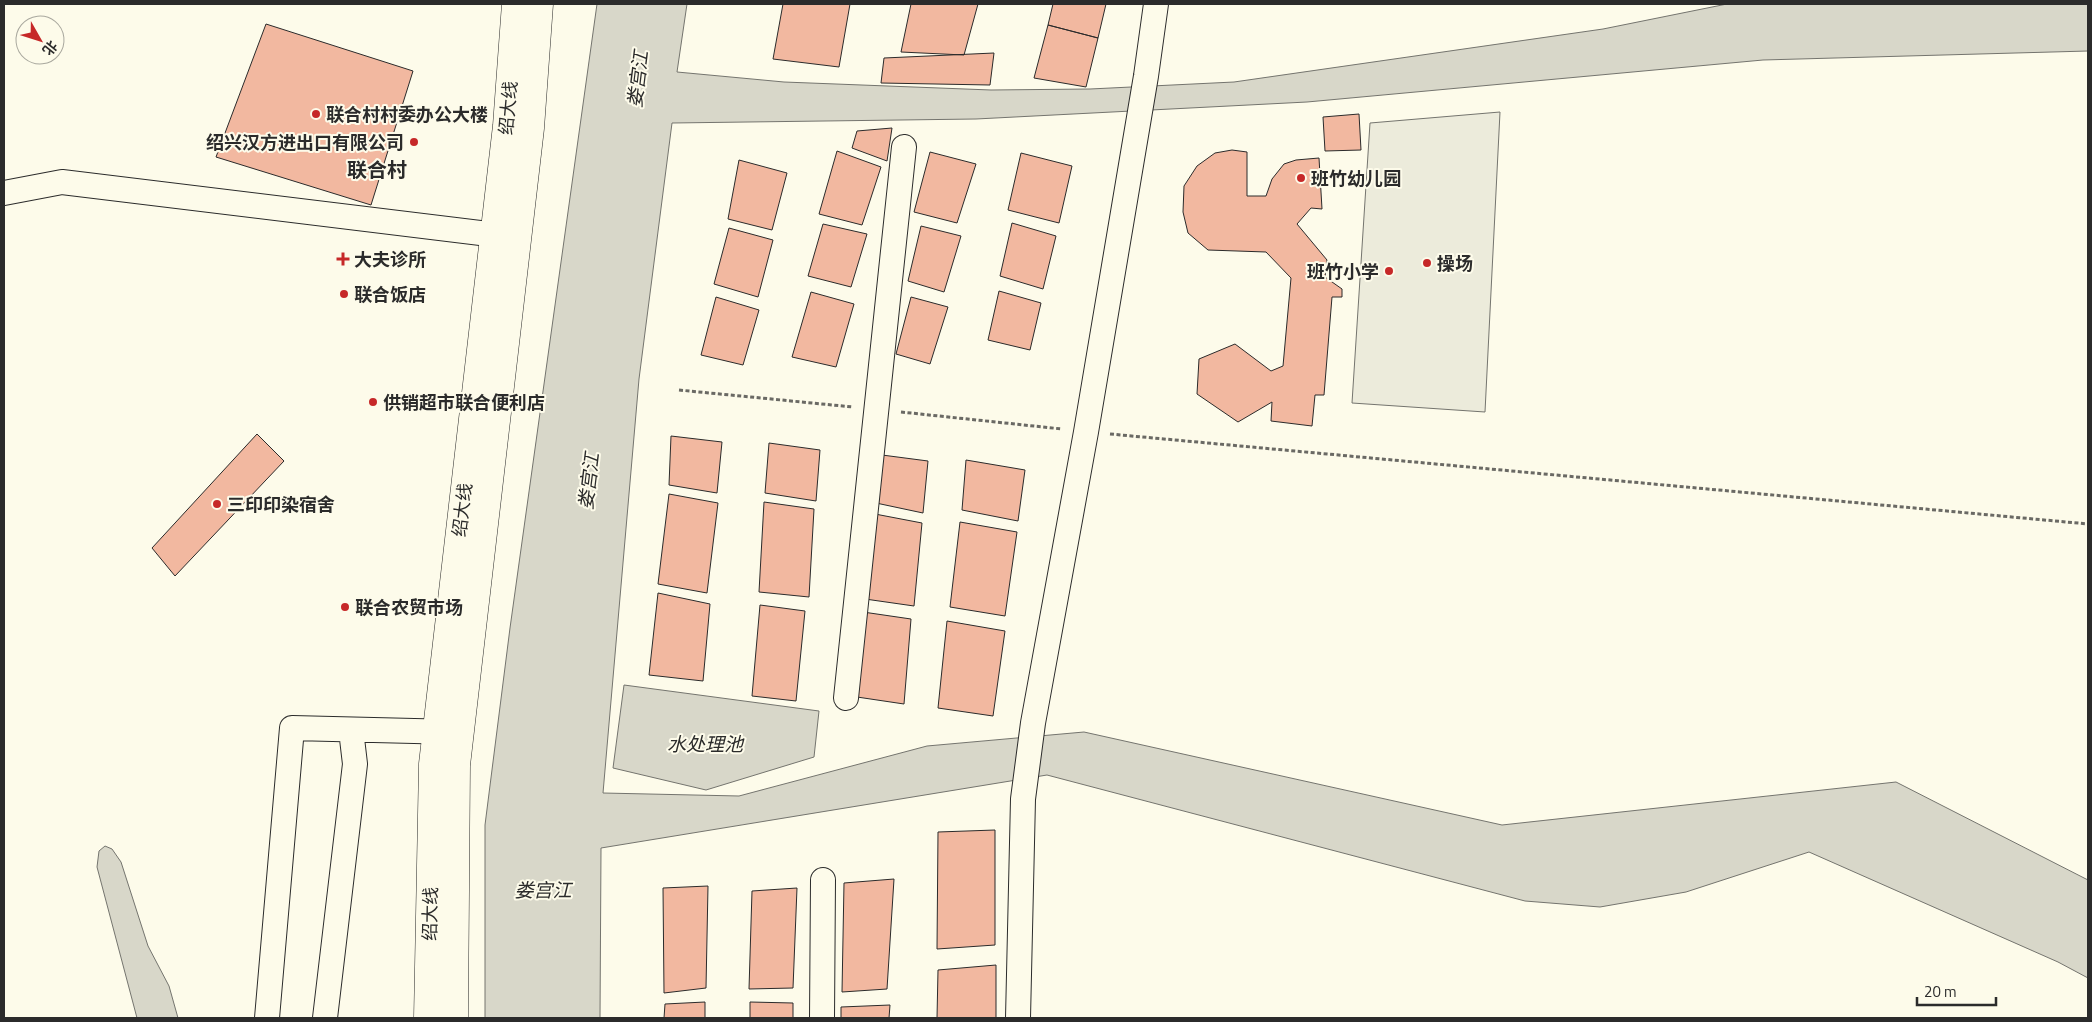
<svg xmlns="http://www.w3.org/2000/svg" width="2092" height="1022" viewBox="0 0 2092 1022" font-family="'Titillium Web','Noto Sans SC',sans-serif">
  <rect width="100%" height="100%" fill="#fdfbea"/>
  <path fill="#ecebdb" stroke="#74746e" d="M 1500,112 L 1485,412 L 1352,403 L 1370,123 Z"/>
  <path fill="#d8d7c9" stroke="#74746e" d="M 597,4 L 687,4 L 677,72 L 784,82 L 991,90 L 1090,89 L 1234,82 L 1603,29 L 1727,4 L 2088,4 L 2088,51 L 1763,60 L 1307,102 L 976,119 L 672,123 L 639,379 L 603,793 L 739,796 L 927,746 L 1084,732 L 1502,825 L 1896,782 L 2088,880 L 2088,978 L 2058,962 L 1809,852 L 1686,892 L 1600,907 L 1525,901 L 1047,775 L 601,848 L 600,1018 L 485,1018 L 485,825 L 510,628 Z
    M 624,685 L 819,711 L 814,757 L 706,790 L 613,768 Z
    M 105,846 L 112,849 L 121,862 L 148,946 L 169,986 L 178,1018 L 137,1018 L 97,867 L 99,851 Z"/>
  <path fill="#f2b8a0" stroke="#2b2b2b" d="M 783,4 L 850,4 L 839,67 L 773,59 Z
    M 911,4 L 978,4 L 964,55 L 901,52 Z
    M 1053,4 L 1106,4 L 1098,38 L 1048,25 Z
    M 266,24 L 413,71 L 371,205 L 216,157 Z
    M 1048,25 L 1098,38 L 1086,87 L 1034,78 Z
    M 994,53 L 990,85 L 881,83 L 884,58 Z
    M 1359,114 L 1361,150 L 1325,151 L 1323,117 Z
    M 892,128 L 887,161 L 852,148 L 857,131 Z
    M 1232,150 L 1247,152 L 1247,196 L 1266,196 L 1272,179 L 1284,164 L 1296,160 L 1319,158 L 1322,209 L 1311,208 L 1297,224 L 1327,260 L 1325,277 L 1342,289 L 1342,297 L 1332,297 L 1324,395 L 1315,395 L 1312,426 L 1271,421 L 1272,402 L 1238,422 L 1197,394 L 1199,359 L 1235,344 L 1271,371 L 1283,366 L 1291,278 L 1266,252 L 1208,250 L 1188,233 L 1183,212 L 1184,186 L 1197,166 L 1215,153 Z
    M 837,151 L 881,167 L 862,225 L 819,214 Z
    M 930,152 L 976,164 L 957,223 L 914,212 Z
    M 1021,153 L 1072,166 L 1059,223 L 1008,210 Z
    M 739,160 L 787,173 L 772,230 L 728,219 Z
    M 1012,223 L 1056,236 L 1043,289 L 1000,276 Z
    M 823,224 L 867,234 L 851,287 L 808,276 Z
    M 921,226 L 961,236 L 944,292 L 908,281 Z
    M 729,228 L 773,240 L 758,297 L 714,284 Z
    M 999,291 L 1041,303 L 1030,350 L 988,340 Z
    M 811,292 L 854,304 L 836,367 L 792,357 Z
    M 716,297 L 759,310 L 743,365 L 701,355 Z
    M 911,297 L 948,307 L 930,364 L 896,354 Z
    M 257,434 L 284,461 L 175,576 L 152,548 Z
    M 671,436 L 722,442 L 717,493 L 669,485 Z
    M 769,443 L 820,450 L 816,501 L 765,493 Z
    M 882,455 L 928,461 L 923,513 L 876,503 Z
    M 966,460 L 1025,470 L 1018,521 L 962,510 Z
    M 669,494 L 718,503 L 707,593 L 658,584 Z
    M 764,502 L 814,509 L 809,597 L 759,592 Z
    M 875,514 L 922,523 L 914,606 L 865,599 Z
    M 960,522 L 1017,532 L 1005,616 L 950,607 Z
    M 658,593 L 710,604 L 703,681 L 649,675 Z
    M 760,605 L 805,611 L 796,701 L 752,696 Z
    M 863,612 L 911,619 L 904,704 L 857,697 Z
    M 947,621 L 1005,631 L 993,716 L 938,708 Z
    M 995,830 L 995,945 L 937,949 L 938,832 Z
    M 894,879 L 887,989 L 842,992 L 844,883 Z
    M 708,886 L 706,988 L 664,993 L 663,888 Z
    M 797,888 L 793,988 L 749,989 L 752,891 Z
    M 996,965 L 996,1018 L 937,1018 L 938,970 Z
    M 705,1002 L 705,1018 L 664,1018 L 665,1004 Z
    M 750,1002 L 793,1003 L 793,1018 L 750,1018 Z
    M 890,1005 L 889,1018 L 841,1018 L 841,1007 Z"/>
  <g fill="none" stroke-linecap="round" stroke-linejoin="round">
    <g stroke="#2b2b2b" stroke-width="26">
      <path id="street" d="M 4,193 L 62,182 L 513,237
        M 846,698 L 904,147
        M 267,1018 L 292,728 L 455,732
        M 325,1018 L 355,764 L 351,730
        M 822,1018 L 823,880
        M 1018,1018 L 1023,799 L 1033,723 L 1086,432 L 1146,76 L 1156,4"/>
    </g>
    <g stroke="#2b2b2b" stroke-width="29">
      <path id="primary" d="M 428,1018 L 433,764 L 507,126 L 516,4
        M 454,1018 L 456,765 L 530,128 L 539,4"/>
    </g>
    <path stroke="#6a6964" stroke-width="3" stroke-dasharray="4 2.5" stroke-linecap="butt" d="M 679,390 L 853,407
      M 901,412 L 1062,429
      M 1110,434 L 2088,524"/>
    <use href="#street" stroke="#fdfbea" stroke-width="24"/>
    <use href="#primary" stroke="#fdfbea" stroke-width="28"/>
  </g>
  <g fill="#c62828" stroke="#fdfbea" stroke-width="2">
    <circle cx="316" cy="114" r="5"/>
    <circle cx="414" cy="142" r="5"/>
    <circle cx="1301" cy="178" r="5"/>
    <path d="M340.5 251.5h5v5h5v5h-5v5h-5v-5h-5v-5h5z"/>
    <circle cx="1427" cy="263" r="5"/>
    <circle cx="1389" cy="271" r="5"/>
    <circle cx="344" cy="294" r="5"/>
    <circle cx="373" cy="402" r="5"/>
    <circle cx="217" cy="504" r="5"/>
    <circle cx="345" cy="607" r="5"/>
  </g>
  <g text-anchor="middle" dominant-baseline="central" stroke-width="4" stroke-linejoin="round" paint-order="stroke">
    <g font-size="18" fill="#2b2b2b" stroke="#fdfbea">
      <text transform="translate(508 108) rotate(-85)">绍大线</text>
      <text transform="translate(462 510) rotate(-83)">绍大线</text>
      <text transform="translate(430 914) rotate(-89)">绍大线</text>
    </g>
    <g font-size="18" font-weight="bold" fill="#2b2b2b" stroke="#fdfbea" text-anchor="start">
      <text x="326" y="114">联合村村委办公大楼</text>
      <text x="404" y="142" text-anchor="end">绍兴汉方进出口有限公司</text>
      <text x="1311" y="178">班竹幼儿园</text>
      <text x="354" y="259">大夫诊所</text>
      <text x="1437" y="263">操场</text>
      <text x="1379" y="271" text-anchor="end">班竹小学</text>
      <text x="354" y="294">联合饭店</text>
      <text x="383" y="402">供销超市联合便利店</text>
      <text x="227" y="504">三印印染宿舍</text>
      <text x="355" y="607">联合农贸市场</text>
    </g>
    <g font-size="19" font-style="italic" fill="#2b2b2b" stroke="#fdfbea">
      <text transform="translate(637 79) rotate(-83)">娄宫江</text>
      <text transform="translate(588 481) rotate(-83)">娄宫江</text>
      <text x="705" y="743">水处理池</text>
      <text x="543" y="889">娄宫江</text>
    </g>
    <g font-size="20" font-weight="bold" fill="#2b2b2b" stroke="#fdfbea">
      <text x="377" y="169">联合村</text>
    </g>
  </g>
  <rect width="2092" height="1022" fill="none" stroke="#2b2b2b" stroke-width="10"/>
  <g transform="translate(40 40) rotate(129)"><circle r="24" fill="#fdfbea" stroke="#a9a89e"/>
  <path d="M0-4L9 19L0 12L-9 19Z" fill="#c62828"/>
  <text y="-8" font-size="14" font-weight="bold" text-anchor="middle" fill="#2b2b2b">北</text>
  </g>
  <path d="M1917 997v8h79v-8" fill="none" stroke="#2b2b2b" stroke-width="2.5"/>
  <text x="1924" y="997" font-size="15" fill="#2b2b2b" stroke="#fdfbea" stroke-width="4" paint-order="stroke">20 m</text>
</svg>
